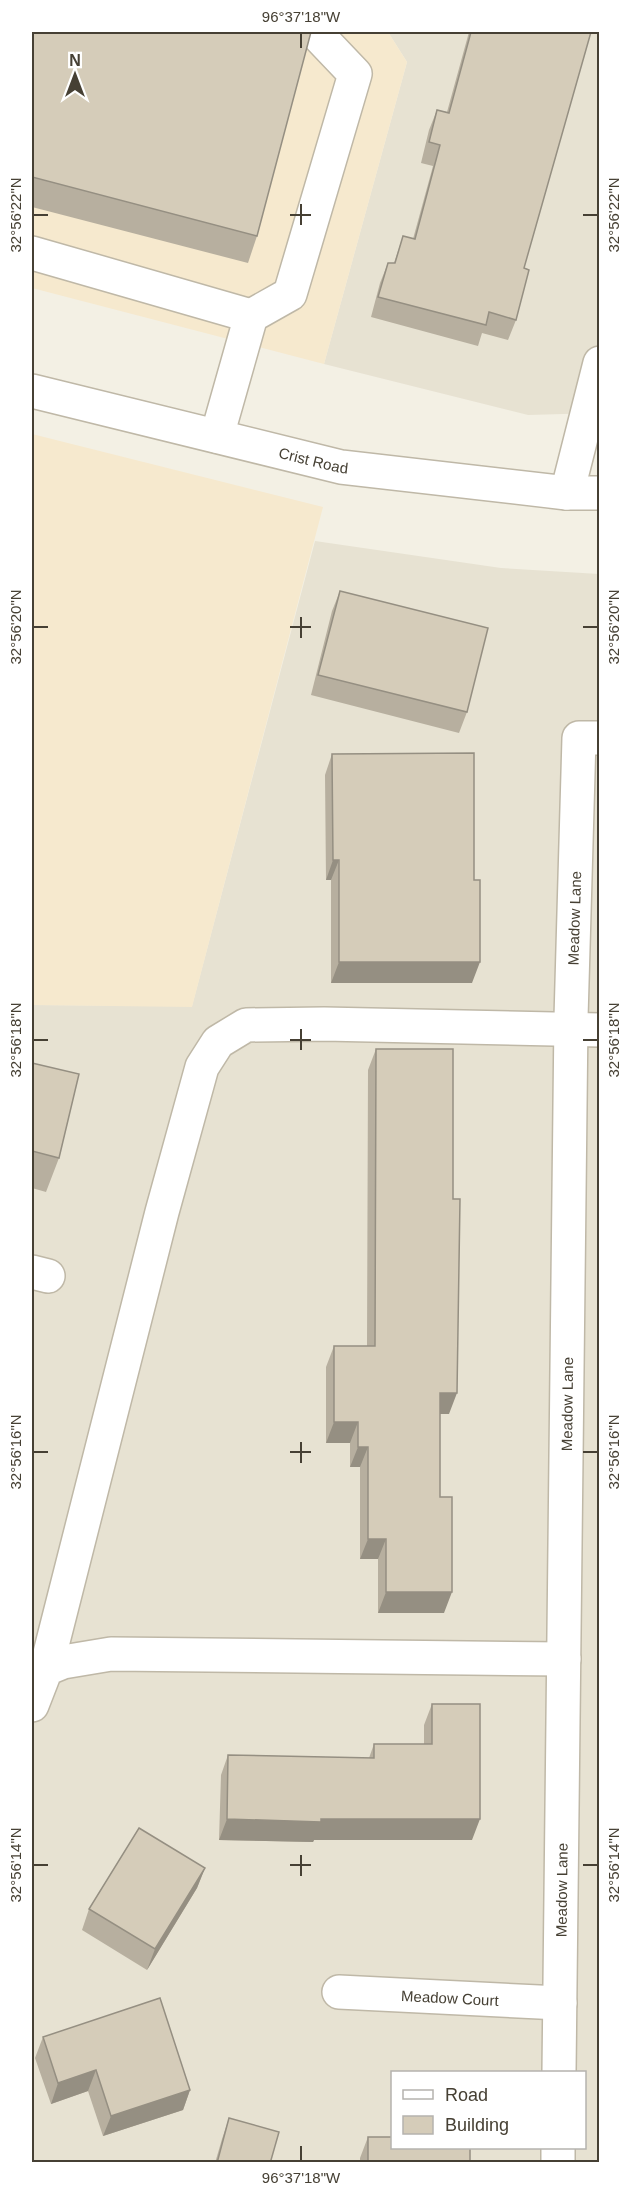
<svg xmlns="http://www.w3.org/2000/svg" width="631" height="2194" viewBox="0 0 631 2194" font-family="Helvetica,sans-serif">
  <rect width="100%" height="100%" fill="#f3f0e4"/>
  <path fill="#e7e2d2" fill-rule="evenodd" d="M 388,32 L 599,32 L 599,413 L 528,415 L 324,364 L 407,62 Z
    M 315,541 L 501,568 L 599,574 L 599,2162 L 32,2162 L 32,1005 L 192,1006 ZM 392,2072 L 584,2072 L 584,2148 L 392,2148 Z"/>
  <path fill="#f6e9ce" d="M 32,32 L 388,32 L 407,62 L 324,364 L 32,288 Z
    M 32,434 L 323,507 L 192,1007 L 32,1005 Z"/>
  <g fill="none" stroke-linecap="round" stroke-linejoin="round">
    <g stroke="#bfb8a7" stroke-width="36">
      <g id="minor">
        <path d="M 32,253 L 251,316"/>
        <path id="s1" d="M 32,391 L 341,467 L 567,493 L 600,493"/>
        <path d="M 217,436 L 251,316 L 290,294 L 355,74 L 315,32"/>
        <path d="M 567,493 L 600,363"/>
        <path d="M 32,1272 L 48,1276"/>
        <path d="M 46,1669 L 162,1212 L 202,1067 L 218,1042 L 246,1025 L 324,1024 L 600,1030"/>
        <path d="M 32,1705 L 46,1669 L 63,1662 L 111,1654 L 564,1659"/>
        <path id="s2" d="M 339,1992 L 560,2003"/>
        <path id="s3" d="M 559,2072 L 571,1018 L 579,738 L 600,738"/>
        <path d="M 558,2162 L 558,2148"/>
      </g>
    </g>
    <use href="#minor" stroke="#fff" stroke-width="33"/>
  </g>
  <path fill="#b7af9f" d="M 32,32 L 257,236 L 248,263 L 32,207 Z
    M 469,32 L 591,32 L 524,268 L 516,320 L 508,340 L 482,333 L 478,346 L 371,317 L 380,283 L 388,263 L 394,263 L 403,236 L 413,239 L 433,166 L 421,163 L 429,130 L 437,110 L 447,112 Z
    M 340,591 L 467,712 L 459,733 L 311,695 L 332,611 Z
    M 332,754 L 472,983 L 331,983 L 331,880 L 326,880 L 325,775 Z
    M 376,1049 L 449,1414 L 440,1414 L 440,1497 L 444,1613 L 378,1613 L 378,1559 L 360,1559 L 360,1467 L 350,1467 L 350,1443 L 326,1443 L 326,1367 L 334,1346 L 367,1346 L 368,1070 Z
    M 32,1063 L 59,1158 L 46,1192 L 32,1188 Z
    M 432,1704 L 472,1840 L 314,1840 L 313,1842 L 219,1840 L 221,1775 L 228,1755 L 369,1758 L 374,1744 L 424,1744 L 424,1725 Z
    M 205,1868 L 197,1888 L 147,1970 L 82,1930 L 89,1909 Z
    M 43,2037 L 190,2090 L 183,2110 L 103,2136 L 88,2091 L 51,2104 L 35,2058 Z
    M 229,2118 L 271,2160 L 278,2163 L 215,2163 L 222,2139 Z
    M 368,2137 L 470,2163 L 360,2163 L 360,2158 Z"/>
  <path fill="#958f82" d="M 333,860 L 339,860 L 331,880 L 326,880 Z
    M 339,962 L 480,962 L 472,983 L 331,983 Z
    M 440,1393 L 457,1393 L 449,1414 L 432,1414 Z
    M 334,1422 L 358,1422 L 350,1443 L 326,1443 Z
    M 358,1447 L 368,1447 L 360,1467 L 350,1467 Z
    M 368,1539 L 386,1539 L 378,1559 L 360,1559 Z
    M 386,1592 L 452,1592 L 444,1613 L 378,1613 Z
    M 227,1819 L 480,1819 L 472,1840 L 314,1840 L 313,1842 L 219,1840 Z
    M 205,1868 L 197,1888 L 147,1970 L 155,1949 Z
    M 96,2070 L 88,2091 L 51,2104 L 58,2083 Z
    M 190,2090 L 183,2110 L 103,2136 L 111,2116 Z"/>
  <path fill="#d5ccb9" stroke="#958f82" stroke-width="1.5" d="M 32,32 L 311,32 L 257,236 L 32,177 Z
    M 471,32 L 591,32 L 524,268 L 529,270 L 516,320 L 489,312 L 486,325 L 378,297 L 388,263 L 395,263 L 403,236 L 415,239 L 440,145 L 429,142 L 437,110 L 449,113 Z
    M 340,591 L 488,628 L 467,712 L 318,675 Z
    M 474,753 L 474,880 L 480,880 L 480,962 L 339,962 L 339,860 L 333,860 L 332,754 Z
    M 376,1049 L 453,1049 L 453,1199 L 460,1199 L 457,1393 L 440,1393 L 440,1497 L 452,1497 L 452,1592 L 386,1592 L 386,1539 L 368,1539 L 368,1447 L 358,1447 L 358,1422 L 334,1422 L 334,1346 L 375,1346 Z
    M 32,1063 L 79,1074 L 59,1158 L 32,1151 Z
    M 432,1704 L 480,1704 L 480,1819 L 321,1819 L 321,1822 L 227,1819 L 228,1755 L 374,1758 L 374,1744 L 432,1744 Z
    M 139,1828 L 205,1868 L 155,1949 L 89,1909 Z
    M 160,1998 L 190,2090 L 111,2116 L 96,2070 L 58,2083 L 43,2037 Z
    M 229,2118 L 279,2132 L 271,2160 L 278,2163 L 217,2163 Z
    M 368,2137 L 393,2137 L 393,2148 L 470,2148 L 470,2163 L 368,2163 Z"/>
  <path fill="none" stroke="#464034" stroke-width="2" d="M 301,33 L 301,48M 301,204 L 301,225M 33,215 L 48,215M 290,215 L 311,215M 583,215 L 598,215M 301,617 L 301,638M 33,627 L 48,627M 290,627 L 311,627M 583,627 L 598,627M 301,1029 L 301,1050M 33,1040 L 48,1040M 290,1040 L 311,1040M 583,1040 L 598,1040M 301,1442 L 301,1463M 33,1452 L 48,1452M 290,1452 L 311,1452M 583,1452 L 598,1452M 301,1855 L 301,1876M 33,1865 L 48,1865M 290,1865 L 311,1865M 583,1865 L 598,1865M 301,2146 L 301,2161"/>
  <g text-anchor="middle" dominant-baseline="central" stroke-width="5" stroke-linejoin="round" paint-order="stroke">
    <g font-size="15" fill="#464034" stroke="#fff">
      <text stroke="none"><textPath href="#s1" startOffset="290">Crist Road</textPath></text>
      <text stroke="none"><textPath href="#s3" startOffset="1154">Meadow Lane</textPath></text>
      <text stroke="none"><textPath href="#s3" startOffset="668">Meadow Lane</textPath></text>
      <text stroke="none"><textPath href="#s3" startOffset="182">Meadow Lane</textPath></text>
      <text stroke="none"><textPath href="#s2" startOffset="111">Meadow Court</textPath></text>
    </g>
  </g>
  <rect width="631" height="2194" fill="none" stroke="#ffffff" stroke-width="66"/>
  <rect x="391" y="2071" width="195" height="78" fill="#ffffff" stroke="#b5b3ae" stroke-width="1.5"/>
  <rect x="403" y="2090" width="30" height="9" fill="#ffffff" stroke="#b5b3ae" stroke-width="1.5"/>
  <text x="445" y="2101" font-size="18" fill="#464034">Road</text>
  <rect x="403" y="2116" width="30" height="18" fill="#d5ccb9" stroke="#b5b3ae" stroke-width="1.5"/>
  <text x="445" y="2131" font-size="18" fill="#464034">Building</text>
  <g transform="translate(75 75)" stroke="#ffffff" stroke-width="4.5" paint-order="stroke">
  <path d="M0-4.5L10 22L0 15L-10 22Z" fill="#464034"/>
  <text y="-9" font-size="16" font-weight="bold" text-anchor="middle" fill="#464034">N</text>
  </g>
  <rect x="33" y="33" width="565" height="2128" fill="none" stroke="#464034" stroke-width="2"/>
  <g font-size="15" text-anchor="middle" fill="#464034">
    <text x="301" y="22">96°37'18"W</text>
    <text transform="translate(16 215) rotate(-90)" y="5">32°56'22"N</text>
    <text transform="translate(614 215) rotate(-90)" y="5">32°56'22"N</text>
    <text transform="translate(16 627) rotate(-90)" y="5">32°56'20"N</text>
    <text transform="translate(614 627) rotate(-90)" y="5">32°56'20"N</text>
    <text transform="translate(16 1040) rotate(-90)" y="5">32°56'18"N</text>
    <text transform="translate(614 1040) rotate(-90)" y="5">32°56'18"N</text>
    <text transform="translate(16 1452) rotate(-90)" y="5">32°56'16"N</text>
    <text transform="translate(614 1452) rotate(-90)" y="5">32°56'16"N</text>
    <text transform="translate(16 1865) rotate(-90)" y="5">32°56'14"N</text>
    <text transform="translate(614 1865) rotate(-90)" y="5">32°56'14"N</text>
    <text x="301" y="2183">96°37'18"W</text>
  </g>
</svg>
